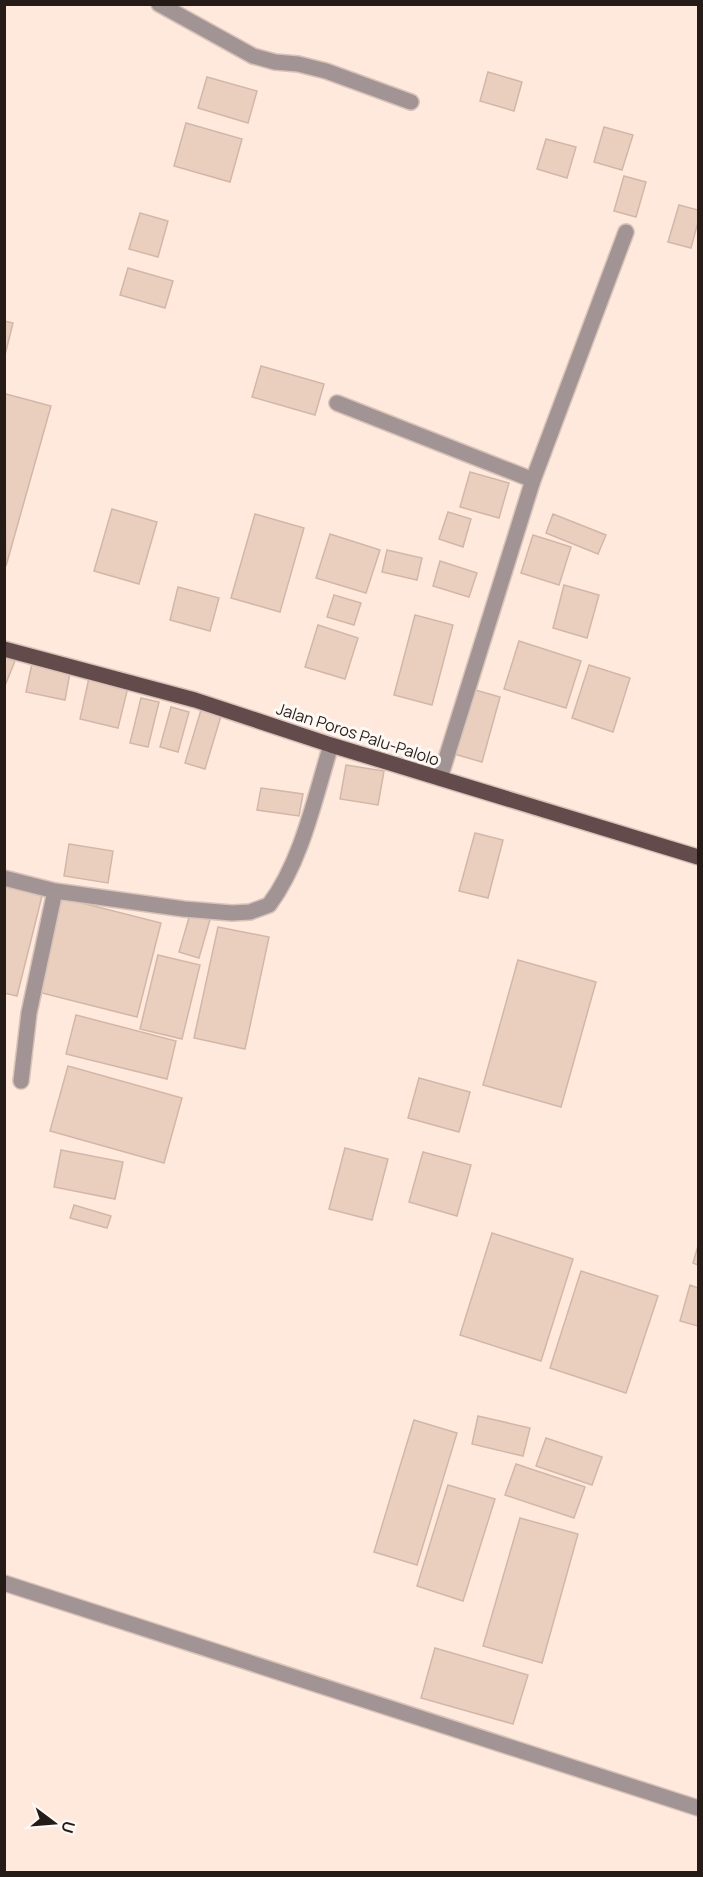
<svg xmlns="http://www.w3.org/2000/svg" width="703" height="1877" viewBox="0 0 703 1877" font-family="Manrope,sans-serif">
  <rect width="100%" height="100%" fill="#ffe8dc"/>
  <path fill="#eacfbf" stroke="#d2b7a8" stroke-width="1.5" d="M 488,72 L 522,82 L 514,111 L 480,101 Z
    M 207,77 L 257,91 L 248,123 L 198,108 Z
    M 186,123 L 242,139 L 230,182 L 174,166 Z
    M 604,127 L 633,135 L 622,170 L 594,162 Z
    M 546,139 L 576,147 L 567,178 L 537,169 Z
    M 624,176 L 646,182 L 636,217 L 614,211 Z
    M 679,205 L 698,210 L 698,222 L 691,248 L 668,242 Z
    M 140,213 L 168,221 L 158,257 L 129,249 Z
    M 128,268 L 173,281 L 165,308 L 120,295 Z
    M 4,321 L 13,323 L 5,355 L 4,355 Z
    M 261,366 L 324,384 L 315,415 L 252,397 Z
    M 6,394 L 51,406 L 6,566 L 4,398 Z
    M 470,472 L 509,483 L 499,518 L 460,507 Z
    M 112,509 L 157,522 L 139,584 L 94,571 Z
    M 448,512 L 471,519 L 463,547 L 439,539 Z
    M 255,514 L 304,528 L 280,612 L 231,598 Z
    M 553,514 L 606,535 L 598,554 L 546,533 Z
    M 330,534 L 380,550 L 366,593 L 316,578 Z
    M 533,535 L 571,547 L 559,585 L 521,573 Z
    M 387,550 L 422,558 L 417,580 L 382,572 Z
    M 440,561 L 477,573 L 469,597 L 433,586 Z
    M 564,585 L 599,595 L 587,638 L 553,628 Z
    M 178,587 L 219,598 L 210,631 L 170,620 Z
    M 334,595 L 361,603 L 354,625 L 327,617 Z
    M 415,615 L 453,625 L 432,705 L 394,695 Z
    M 318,625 L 358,638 L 345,679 L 305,667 Z
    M 519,641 L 581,661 L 566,708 L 504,689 Z
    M 4,657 L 15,661 L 4,688 Z
    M 33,659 L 71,667 L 65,700 L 26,692 Z
    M 589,665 L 630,678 L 613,732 L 572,718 Z
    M 89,678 L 128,687 L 118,728 L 80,719 Z
    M 472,689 L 500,697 L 482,762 L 454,754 Z
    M 141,698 L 159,702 L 148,747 L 130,743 Z
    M 171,707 L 189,712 L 178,752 L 160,747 Z
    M 201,710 L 221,716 L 205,769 L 185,763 Z
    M 346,765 L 384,771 L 378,805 L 340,799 Z
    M 261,788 L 303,794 L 299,816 L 257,810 Z
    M 475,833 L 503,840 L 488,898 L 459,891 Z
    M 69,844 L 113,851 L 108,883 L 64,876 Z
    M 4,886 L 42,896 L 17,996 L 4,993 Z
    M 62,898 L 161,923 L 137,1017 L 38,992 Z
    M 191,911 L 211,916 L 199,958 L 179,952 Z
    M 218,927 L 269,937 L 245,1049 L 194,1038 Z
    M 158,955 L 200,965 L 182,1039 L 140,1029 Z
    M 518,960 L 596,982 L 561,1107 L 483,1085 Z
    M 76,1015 L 176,1041 L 167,1079 L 66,1054 Z
    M 68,1066 L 182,1098 L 164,1163 L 50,1131 Z
    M 419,1078 L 470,1092 L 459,1132 L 408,1118 Z
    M 345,1148 L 388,1159 L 372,1220 L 329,1209 Z
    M 61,1150 L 123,1162 L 115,1199 L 54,1187 Z
    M 423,1152 L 471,1165 L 457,1216 L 409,1202 Z
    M 74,1205 L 111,1216 L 107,1228 L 70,1218 Z
    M 492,1233 L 573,1259 L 541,1361 L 460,1335 Z
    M 698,1246 L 698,1265 L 693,1263 Z
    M 581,1271 L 658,1296 L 626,1393 L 550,1368 Z
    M 690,1285 L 698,1288 L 698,1326 L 680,1321 Z
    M 478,1416 L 530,1428 L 523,1456 L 472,1444 Z
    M 414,1420 L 457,1433 L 417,1565 L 374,1552 Z
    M 546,1438 L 602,1457 L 592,1485 L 536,1466 Z
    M 516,1464 L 585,1487 L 574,1518 L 505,1495 Z
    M 448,1485 L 495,1499 L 463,1601 L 417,1586 Z
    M 520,1518 L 578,1534 L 542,1663 L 483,1646 Z
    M 435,1648 L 528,1675 L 513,1724 L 421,1698 Z"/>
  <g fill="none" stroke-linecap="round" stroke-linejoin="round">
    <g stroke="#d8c3b9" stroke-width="18">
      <path id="minor" d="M 159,4 L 253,56 L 275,62 L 298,64 L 326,71 L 411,102
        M 337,403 L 533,480
        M 440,778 L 533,480 L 626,232
        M 4,878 L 55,891 L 184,909 L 232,913 L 250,912 L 269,905 C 302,861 315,797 331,745
        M 21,1081 L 29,1013 L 55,891
        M 4,1583 L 698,1808"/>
    </g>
    <g stroke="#d8c3b9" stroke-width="18">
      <path id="major" d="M 4,649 L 195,700 L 331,745 L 698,857"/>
    </g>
    <use href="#minor" stroke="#a29494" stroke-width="15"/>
    <use href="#major" stroke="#634b4c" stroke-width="15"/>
  </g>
  <g text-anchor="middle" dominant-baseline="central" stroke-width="6" stroke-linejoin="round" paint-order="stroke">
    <g font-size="16" fill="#261c17" stroke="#fff9f6">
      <text transform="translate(358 734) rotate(18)">Jalan Poros Palu-Palolo</text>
    </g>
  </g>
  <rect width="703" height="1877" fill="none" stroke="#261c17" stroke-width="12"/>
  <g transform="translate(54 1823) rotate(106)" stroke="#fff9f6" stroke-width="4.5" paint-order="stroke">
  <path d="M0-4.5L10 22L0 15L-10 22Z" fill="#261c17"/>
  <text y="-9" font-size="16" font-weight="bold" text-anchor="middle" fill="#261c17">U</text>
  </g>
</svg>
